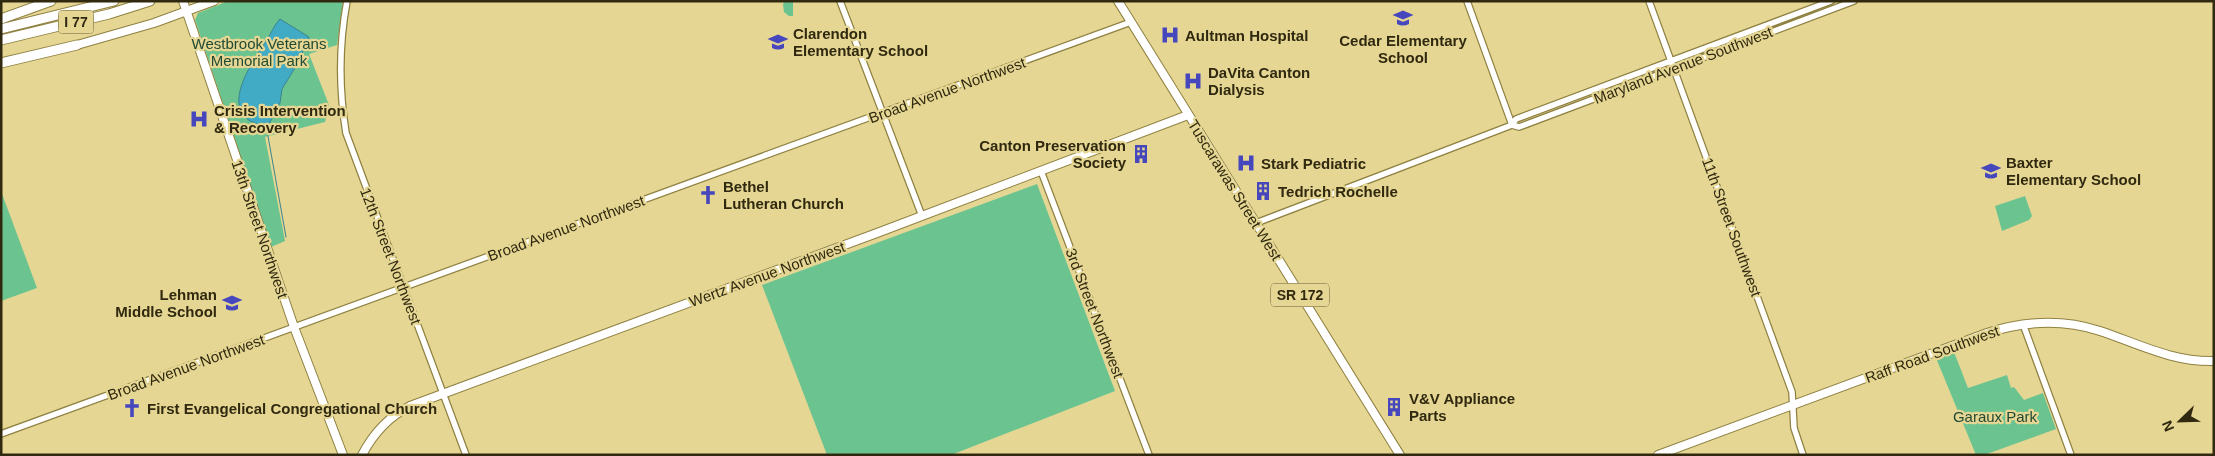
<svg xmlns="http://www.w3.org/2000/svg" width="2215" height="456" viewBox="0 0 2215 456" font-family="Helvetica,sans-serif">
  <rect width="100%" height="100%" fill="#e5d694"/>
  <path fill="#6bc490" d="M 228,1 L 343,1 L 337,45 L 309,54 L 329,105 L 325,122 L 265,137 L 285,241 L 271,247 L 195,20 L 198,13 Z
    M 785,1 L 793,2 L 793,16 L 789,16 L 784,12 L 783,4 Z
    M 1037,184 L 1115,391 L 951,455 L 827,455 L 762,285 Z
    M 1,191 L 37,288 L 1,301 Z
    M 2025,196 L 2032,216 L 2029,220 L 2002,231 L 1995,206 Z
    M 1954,352 L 1968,388 L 2007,375 L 2011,388 L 2014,387 L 2024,400 L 2043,393 L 2056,429 L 1984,455 L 1976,455 L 1936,358 Z"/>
  <path fill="#41abc5" stroke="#3c848e" d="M 280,19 L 309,37 L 298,63 L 282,89 L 280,103 L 269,124 C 262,126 256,124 250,121 C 222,103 254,60 266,41 C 271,34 274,25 280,19 Z"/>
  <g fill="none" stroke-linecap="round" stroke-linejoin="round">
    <path stroke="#3c848e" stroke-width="1" d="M 266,125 L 286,237"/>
    <g stroke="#8f8141" stroke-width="8">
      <path id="minor" d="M 347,1 C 339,44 339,90 346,133 L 466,455
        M 840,1 L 922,216
        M 1467,1 L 1512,125
        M 1649,1 L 1792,392 L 1794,428 L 1803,455
        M 1512,125 L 1519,127 L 1854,1
        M 1041,171 L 1149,455
        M 1256,223 L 1512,125 L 1516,119 L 1831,1
        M 2023,324 L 2071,455
        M 1,434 L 1131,22"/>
    </g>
    <g stroke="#8f8141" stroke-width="10">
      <path id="major" d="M 183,1 L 294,327 L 343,455
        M 1118,1 L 1400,455
        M 77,45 L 154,23 L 214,1
        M 362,455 C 373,434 388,417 410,406 L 877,233 L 1188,115
        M 1658,455 L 1987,333 C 2024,321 2063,319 2100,331 C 2139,344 2172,362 2214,361"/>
    </g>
    <g stroke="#8f8141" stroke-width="11">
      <path id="highway" d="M 1,19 L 51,1
        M 1,29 L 114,1
        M 1,40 L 109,14 L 150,1
        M 1,63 L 77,45"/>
    </g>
    <use href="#minor" stroke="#fff" stroke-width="5.5"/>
    <use href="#major" stroke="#fff" stroke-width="8"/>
    <use href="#highway" stroke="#fff" stroke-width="9"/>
  </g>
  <defs>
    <g id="school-bare" transform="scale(1.5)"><path d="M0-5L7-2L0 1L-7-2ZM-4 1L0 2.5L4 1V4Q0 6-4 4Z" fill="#4647bc" stroke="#e5d694" stroke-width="2.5" paint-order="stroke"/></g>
    <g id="hospital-bare" transform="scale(1.5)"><path d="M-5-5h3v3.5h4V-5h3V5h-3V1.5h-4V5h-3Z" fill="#4647bc" stroke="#e5d694" stroke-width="2.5" paint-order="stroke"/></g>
    <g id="building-bare" transform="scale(1.5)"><path d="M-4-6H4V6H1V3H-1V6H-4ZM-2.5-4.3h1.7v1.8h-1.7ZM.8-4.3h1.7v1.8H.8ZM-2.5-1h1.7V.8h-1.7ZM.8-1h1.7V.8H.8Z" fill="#4647bc" stroke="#e5d694" stroke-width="2.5" paint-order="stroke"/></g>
    <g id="church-bare" transform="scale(1.5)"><path d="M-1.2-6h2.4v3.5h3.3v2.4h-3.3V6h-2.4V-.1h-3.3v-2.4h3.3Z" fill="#4647bc" stroke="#e5d694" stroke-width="2.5" paint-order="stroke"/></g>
  </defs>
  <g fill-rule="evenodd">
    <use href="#school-bare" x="1403" y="18"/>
    <use href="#hospital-bare" x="1170" y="35"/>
    <use href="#school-bare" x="778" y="42"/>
    <use href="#hospital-bare" x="1193" y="81"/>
    <use href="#hospital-bare" x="199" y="119"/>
    <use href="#building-bare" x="1141" y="154"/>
    <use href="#hospital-bare" x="1246" y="163"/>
    <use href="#school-bare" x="1991" y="171"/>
    <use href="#building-bare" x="1263" y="191"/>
    <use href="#church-bare" x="708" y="195"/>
    <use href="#school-bare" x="232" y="303"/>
    <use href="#building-bare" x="1394" y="407"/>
    <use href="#church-bare" x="132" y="408"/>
  </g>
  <g text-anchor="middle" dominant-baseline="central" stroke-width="4.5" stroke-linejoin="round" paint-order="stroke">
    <g fill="#e5d694" stroke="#665d37" stroke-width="1">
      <rect x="58.5" y="10.5" width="35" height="23" rx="4"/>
      <rect x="1271" y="283.5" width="58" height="23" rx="4"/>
    </g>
    <g font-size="14" font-weight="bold" fill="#30290f">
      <text x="76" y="22">I 77</text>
      <text x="1300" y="295">SR 172</text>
    </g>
    <g font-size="15" font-weight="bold" fill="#30290f" stroke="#e5d694" text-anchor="start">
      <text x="793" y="33">Clarendon<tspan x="793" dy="17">Elementary School</tspan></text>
      <text x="1185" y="35">Aultman Hospital</text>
      <text x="1403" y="40" text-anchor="middle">Cedar Elementary<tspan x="1403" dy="17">School</tspan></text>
      <text x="1208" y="72">DaVita Canton<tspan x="1208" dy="17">Dialysis</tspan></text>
      <text x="214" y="110">Crisis Intervention<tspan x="214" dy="17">&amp; Recovery</tspan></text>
      <text x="1126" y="145" text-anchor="end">Canton Preservation<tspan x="1126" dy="17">Society</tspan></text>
      <text x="2006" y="162">Baxter<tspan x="2006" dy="17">Elementary School</tspan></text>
      <text x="1261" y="163">Stark Pediatric</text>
      <text x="723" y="186">Bethel<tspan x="723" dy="17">Lutheran Church</tspan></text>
      <text x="1278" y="191">Tedrich Rochelle</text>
      <text x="217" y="294" text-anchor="end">Lehman<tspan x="217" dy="17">Middle School</tspan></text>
      <text x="1409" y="398">V&amp;V Appliance<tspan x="1409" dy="17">Parts</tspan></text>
      <text x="147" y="408">First Evangelical Congregational Church</text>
    </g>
    <g font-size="15" fill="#204a32" stroke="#e5d694">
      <text x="259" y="43">Westbrook Veterans<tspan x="259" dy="17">Memorial Park</tspan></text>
      <text x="1995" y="416">Garaux Park</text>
    </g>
    <g font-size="15" fill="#30290f" stroke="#e5d694">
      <text transform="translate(1683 65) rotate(-21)">Maryland Avenue Southwest</text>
      <text transform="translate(947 90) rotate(-20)">Broad Avenue Northwest</text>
      <text transform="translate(1235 190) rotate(58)">Tuscarawas Street West</text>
      <text transform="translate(1732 227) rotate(70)">11th Street Southwest</text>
      <text transform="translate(566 228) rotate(-20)">Broad Avenue Northwest</text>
      <text transform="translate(260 229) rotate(71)">13th Street Northwest</text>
      <text transform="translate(391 256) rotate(69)">12th Street Northwest</text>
      <text transform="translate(767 274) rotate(-20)">Wertz Avenue Northwest</text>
      <text transform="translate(1095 313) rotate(69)">3rd Street Northwest</text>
      <text transform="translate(1932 354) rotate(-20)">Raff Road Southwest</text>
      <text transform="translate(186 367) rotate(-20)">Broad Avenue Northwest</text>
    </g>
  </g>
  <rect width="2215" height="456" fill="none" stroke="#30290f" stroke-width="5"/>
  <g transform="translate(2180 421) rotate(247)" stroke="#e5d694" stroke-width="4" paint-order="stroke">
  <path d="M0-4L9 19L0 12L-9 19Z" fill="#30290f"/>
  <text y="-8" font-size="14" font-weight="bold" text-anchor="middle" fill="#30290f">N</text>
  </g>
</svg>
